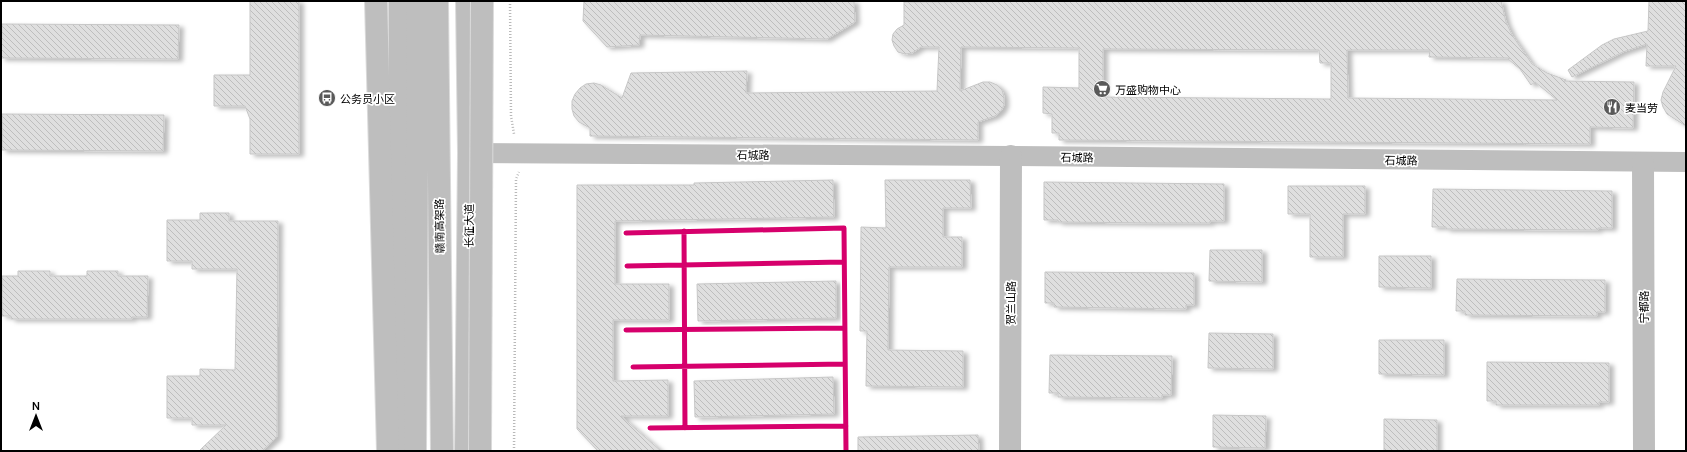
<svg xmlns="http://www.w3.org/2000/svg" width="1687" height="452" viewBox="0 0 1687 452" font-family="Manrope,'Noto Sans SC',sans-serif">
  <defs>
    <pattern id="building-back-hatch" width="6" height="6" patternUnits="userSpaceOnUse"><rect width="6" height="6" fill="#dfdfdf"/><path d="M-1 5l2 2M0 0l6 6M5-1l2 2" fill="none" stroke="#bebebe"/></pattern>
    <filter id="shadow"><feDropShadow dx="4.5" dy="2.5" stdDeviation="2" flood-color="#0004"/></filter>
  </defs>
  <rect width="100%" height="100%" fill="#fff"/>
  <path fill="url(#building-back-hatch)" stroke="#c7c7c7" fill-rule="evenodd" filter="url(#shadow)" d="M 250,1 L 299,1 L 299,154 L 250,154 L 250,119 L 245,106 L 214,106 L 214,75 L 250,75 Z
    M 584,1 L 854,1 L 855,22 L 827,39 L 640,35 L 639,45 L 607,47 L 583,21 Z
    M 1122,1 L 1501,1 L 1506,22 L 1512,35 L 1532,64 L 1547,73 L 1566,80 L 1564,81 L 1634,82 L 1633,128 L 1590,127 L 1590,144 L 1059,140 L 1059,133 L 1052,133 L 1052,114 L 1043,113 L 1043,87 L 1079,88 L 1079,48 L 961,47 L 960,91 L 983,82 L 990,82 L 997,85 L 1002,90 L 1004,97 L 1004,105 L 1001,111 L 995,116 L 978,122 L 978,140 L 590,136 L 590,128 L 579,122 L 574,116 L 572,109 L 572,101 L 575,94 L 580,88 L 586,84 L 594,83 L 601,85 L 622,98 L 631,73 L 747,71 L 746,93 L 937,91 L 939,47 L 921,47 L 912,53 L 905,54 L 898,52 L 894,46 L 892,40 L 893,34 L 897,29 L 904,25 L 904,2 ZM 1103,49 L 1319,50 L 1320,63 L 1331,63 L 1331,99 L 1103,97 ZM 1347,50 L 1430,50 L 1429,57 L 1510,58 L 1508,59 L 1520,69 L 1531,85 L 1535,82 L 1557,100 L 1348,98 Z
    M 1649,1 L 1686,1 L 1686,126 L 1667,114 L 1663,107 L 1661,100 L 1663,92 L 1676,66 L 1646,66 L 1647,44 L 1623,52 L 1572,77 L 1568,70 L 1602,45 L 1614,39 L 1648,31 Z
    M 2,24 L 179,25 L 178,59 L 1,58 Z
    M 2,114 L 164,115 L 163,151 L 2,150 Z
    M 833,180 L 834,217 L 615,221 L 615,284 L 669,284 L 669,320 L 613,320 L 613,381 L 668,380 L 668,416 L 621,416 L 661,451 L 598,451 L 577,429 L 577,185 L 694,185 L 694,183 Z
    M 885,180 L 970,180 L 971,208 L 943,208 L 943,237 L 962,237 L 962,267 L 889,267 L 888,350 L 963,351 L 963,387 L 866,386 L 867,331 L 860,331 L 861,227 L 886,228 Z
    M 1044,182 L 1224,184 L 1224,221 L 1210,221 L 1210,223 L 1151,223 L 1058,222 L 1058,220 L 1044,220 Z
    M 1288,186 L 1365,186 L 1365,214 L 1343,214 L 1343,257 L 1310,257 L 1310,214 L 1288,214 Z
    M 1433,189 L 1612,191 L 1612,228 L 1598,228 L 1598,230 L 1446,229 L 1446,227 L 1432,227 Z
    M 200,213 L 229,213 L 229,221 L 278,221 L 277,437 L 262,451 L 199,451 L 226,425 L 192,425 L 192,418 L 167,418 L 167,376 L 200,376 L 200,369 L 235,370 L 237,269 L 192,269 L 192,261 L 167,261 L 167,220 L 200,220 Z
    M 1210,250 L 1262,250 L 1262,282 L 1209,281 Z
    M 1379,256 L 1431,256 L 1431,288 L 1379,287 Z
    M 18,271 L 50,271 L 50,276 L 87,276 L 87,271 L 118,271 L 118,276 L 148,276 L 147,317 L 132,317 L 132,319 L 11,319 L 11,316 L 2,316 L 2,276 L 18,276 Z
    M 1045,272 L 1194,273 L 1194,305 L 1186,305 L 1186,309 L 1054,307 L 1054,303 L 1045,303 Z
    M 1457,279 L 1605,280 L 1605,312 L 1597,312 L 1597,316 L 1465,315 L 1465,311 L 1456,311 Z
    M 836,281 L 836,318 L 698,321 L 697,284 Z
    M 1209,333 L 1273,334 L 1273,369 L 1208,368 Z
    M 1379,340 L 1444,340 L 1444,375 L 1379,374 Z
    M 1050,355 L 1172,356 L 1171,395 L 1162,395 L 1162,398 L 1058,397 L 1058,393 L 1049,393 Z
    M 1487,362 L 1609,363 L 1609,402 L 1599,402 L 1599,405 L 1496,405 L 1496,401 L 1487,401 Z
    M 833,377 L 834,414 L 695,417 L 694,381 Z
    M 1213,415 L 1266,416 L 1265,448 L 1213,447 Z
    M 1384,419 L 1437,420 L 1437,451 L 1384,451 Z
    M 978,435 L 979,451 L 858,451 L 858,437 Z"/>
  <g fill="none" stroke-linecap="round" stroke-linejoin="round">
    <g stroke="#dbdbdb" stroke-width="24">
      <path id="primary" d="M 399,451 L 400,1
        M 466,451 L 469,153 L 467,1"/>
    </g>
    <g stroke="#dbdbdb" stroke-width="24">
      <path id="trunk" d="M 376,1 L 388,451
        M 437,1 L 442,451
        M 415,451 L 418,1"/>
    </g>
    <path stroke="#b9b9b9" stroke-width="2.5" stroke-dasharray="1 2" stroke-linecap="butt" d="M 510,1 L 511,116 L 514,134
      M 514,451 L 516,179 L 519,172"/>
    <path stroke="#bebebe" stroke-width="20" d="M 469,153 L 1011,156 L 1686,162"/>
    <path stroke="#bebebe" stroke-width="22" d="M 1643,163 L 1644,451
      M 1010,451 L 1011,156"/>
    <use href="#primary" stroke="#bebebe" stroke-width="22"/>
    <use href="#trunk" stroke="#bebebe" stroke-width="22"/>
    <g stroke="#dbdbdb" stroke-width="24" stroke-linecap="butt">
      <path id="trunk-bridge" d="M 480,451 L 482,1"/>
    </g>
    <use href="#trunk-bridge" stroke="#bebebe" stroke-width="22"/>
    <g stroke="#fff" stroke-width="8">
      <path id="cycleway" d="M 684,231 L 685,428
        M 626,233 L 844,228 L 846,451
        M 627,266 L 844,262
        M 626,330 L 845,328
        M 633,367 L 845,364
        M 650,428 L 846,426"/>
    </g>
    <use href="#cycleway" stroke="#d6006c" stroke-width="5"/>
  </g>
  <defs>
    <g id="supermarket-disc" transform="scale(0.9)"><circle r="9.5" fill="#595959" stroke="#fff"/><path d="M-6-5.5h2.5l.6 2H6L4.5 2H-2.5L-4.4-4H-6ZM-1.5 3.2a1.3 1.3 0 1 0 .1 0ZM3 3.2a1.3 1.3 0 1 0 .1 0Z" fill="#fff"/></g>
    <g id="bus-disc" transform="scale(0.9)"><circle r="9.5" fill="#595959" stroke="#fff"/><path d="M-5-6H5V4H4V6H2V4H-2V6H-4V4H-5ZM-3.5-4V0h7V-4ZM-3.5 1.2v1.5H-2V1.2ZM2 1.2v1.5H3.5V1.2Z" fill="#fff"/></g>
    <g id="restaurant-disc" transform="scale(0.9)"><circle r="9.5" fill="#595959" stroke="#fff"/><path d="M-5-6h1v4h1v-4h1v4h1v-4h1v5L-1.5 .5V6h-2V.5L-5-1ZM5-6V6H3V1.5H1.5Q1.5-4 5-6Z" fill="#fff"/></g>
  </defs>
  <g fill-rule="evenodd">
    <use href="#supermarket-disc" x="1102" y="89"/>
    <use href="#bus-disc" x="327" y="98"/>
    <use href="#restaurant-disc" x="1612" y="107"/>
  </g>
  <g text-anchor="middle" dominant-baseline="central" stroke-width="3.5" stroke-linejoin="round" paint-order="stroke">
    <g font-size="11" fill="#000" stroke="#fff" text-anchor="start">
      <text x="1115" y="89">万盛购物中心</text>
      <text x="340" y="98">公务员小区</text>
      <text x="1625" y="107">麦当劳</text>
    </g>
    <g font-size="11" fill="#000" stroke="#fff">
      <text x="753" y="154">石城路</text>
      <text transform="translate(1077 157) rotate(1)">石城路</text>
      <text transform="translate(1401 160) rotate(1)">石城路</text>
      <text transform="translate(439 226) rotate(-91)">赣南高架路</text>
      <text transform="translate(468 226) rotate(-90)">长征大道</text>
      <text transform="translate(1010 303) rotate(-90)">贺兰山路</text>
      <text transform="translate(1643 307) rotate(-90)">宁都路</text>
    </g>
  </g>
  <rect width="1687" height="452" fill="none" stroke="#000000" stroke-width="4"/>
  <g transform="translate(36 416)" stroke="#ffffff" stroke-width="3" paint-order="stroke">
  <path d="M0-3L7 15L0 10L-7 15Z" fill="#000000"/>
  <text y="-6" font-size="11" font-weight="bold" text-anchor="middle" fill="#000000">N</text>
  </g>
</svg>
